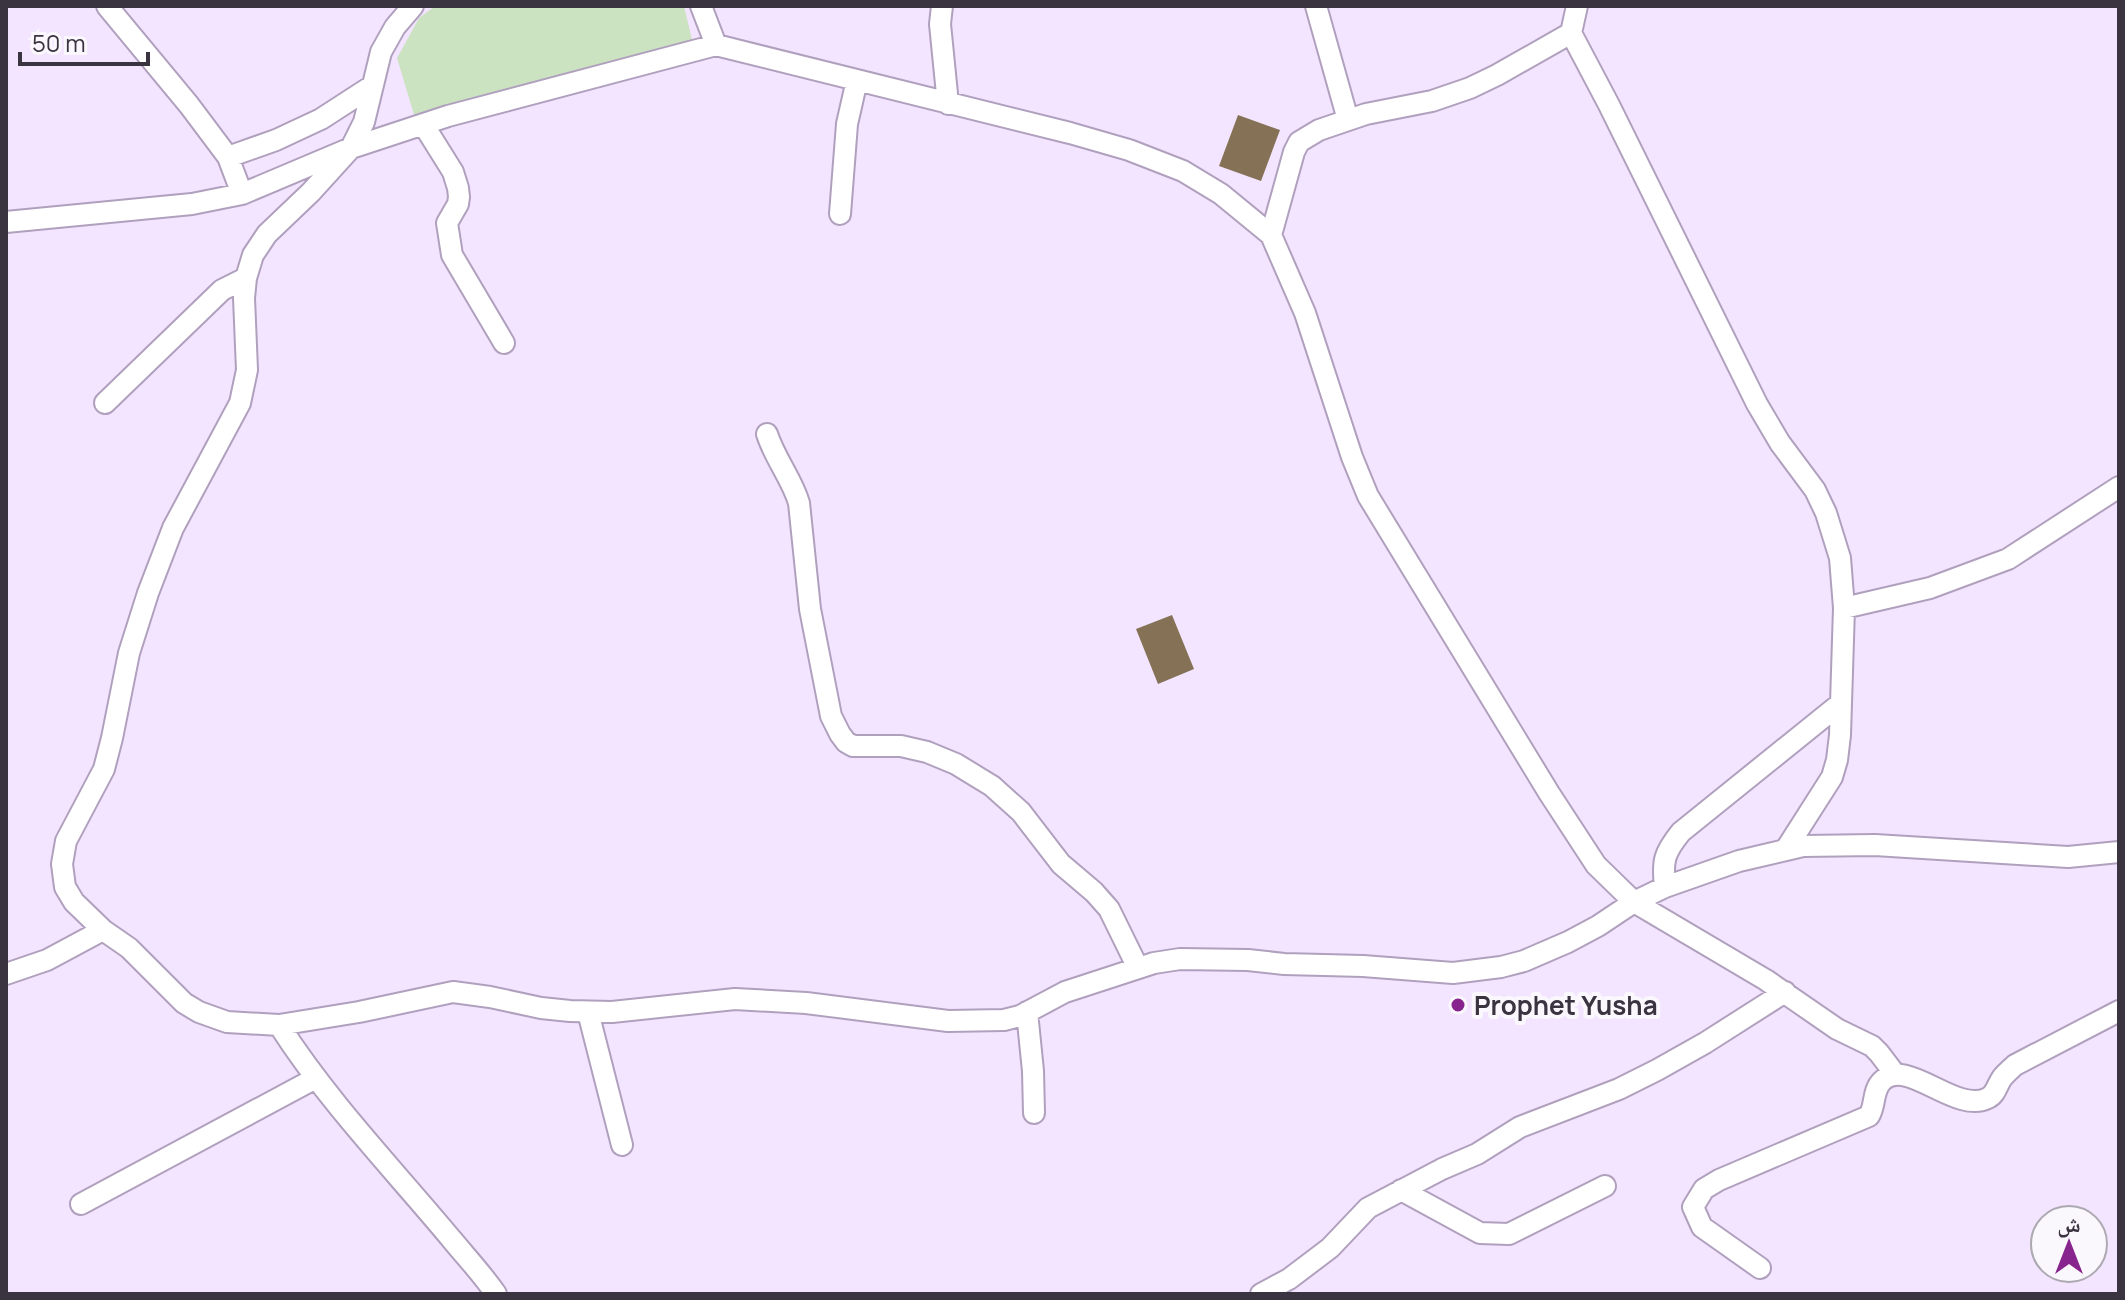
<svg xmlns="http://www.w3.org/2000/svg" width="2125" height="1300" viewBox="0 0 2125 1300" font-family="Manrope,'Noto Naskh Arabic',sans-serif">
  <rect width="100%" height="100%" fill="#f3e5ff"/>
  <path fill="#cce3c2" d="M 435,6 L 684,6 L 694,48 L 415,118 L 397,58 L 419,18 Z"/>
  <path fill="#857256" d="M 1238,115 L 1280,130 L 1261,181 L 1219,166 Z
    M 1172,615 L 1194,669 L 1158,684 L 1136,629 Z"/>
  <g fill="none" stroke-linecap="round" stroke-linejoin="round">
    <g stroke="#b0a0be" stroke-width="24">
      <path id="minor" d="M 107,6 L 189,105 L 228,157 L 242,194
        M 701,6 L 716,45
        M 942,6 L 940,24 L 948,104
        M 1316,6 L 1348,120
        M 1571,33 L 1577,6
        M 423,124 L 453,172 L 458,188 L 459,197 L 458,204 L 447,223 L 452,255 L 504,343
        M 228,157 L 276,140 L 321,119 L 372,86
        M 840,214 L 847,124 L 857,80
        M 6,222 L 192,204 L 242,194 L 351,148 L 448,116 L 716,45 L 1070,133 L 1129,150 L 1183,171 L 1221,194 L 1271,235 L 1305,313 L 1352,457 L 1368,496 L 1549,793 L 1596,865 L 1634,902 L 1766,980 L 1837,1029 L 1872,1046 L 1879,1053 L 1895,1074
        M 1271,235 L 1294,152 L 1299,142 L 1319,130 L 1366,114 L 1432,101 L 1470,88 L 1497,75 L 1571,33 L 1609,105 L 1757,404 L 1780,443 L 1815,490 L 1826,513 L 1840,558 L 1844,608 L 1930,588 L 2008,559 L 2119,487
        M 105,403 L 222,290 L 246,278
        M 767,434 C 775,459 792,479 799,503 L 810,609 L 831,716 L 840,734 L 846,742 L 853,746 L 901,746 L 927,752 L 956,764 L 992,786 L 1021,812 L 1061,864 L 1094,892 L 1109,909 L 1138,968
        M 1786,849 L 1832,777 L 1837,760 L 1840,735 L 1844,608
        M 1665,887 C 1662,861 1664,853 1681,832 L 1841,703
        M 103,930 L 74,902 L 65,887 L 62,864 L 66,841 L 104,769 L 112,738 L 129,653 L 148,593 L 173,528 L 240,403 L 247,370 L 244,298 L 246,278 L 253,255 L 267,234 L 311,192 L 351,148 L 364,122 L 381,52 L 395,27 L 413,6
        M 6,974 L 47,960 L 103,930 L 129,948 L 184,1003 L 199,1012 L 227,1022 L 279,1025 C 329,1103 394,1170 453,1241 C 468,1259 483,1275 496,1294
        M 588,1012 L 622,1145
        M 1027,1012 L 1033,1071 L 1034,1113
        M 279,1025 L 359,1012 L 453,992 L 490,997 L 541,1008 L 570,1011 L 612,1012 L 735,999 L 806,1003 L 948,1021 L 1004,1020 L 1020,1016 L 1065,992 L 1154,963 L 1180,959 L 1248,960 L 1284,964 L 1363,966 L 1453,973 L 1501,967 L 1524,961 L 1568,942 L 1598,926 L 1634,902 L 1665,887 L 1739,861 L 1803,846 L 1875,845 L 2068,857 L 2119,852
        M 1401,1190 L 1480,1233 L 1509,1234 L 1605,1186
        M 81,1204 L 316,1078
        M 1760,1268 L 1702,1227 L 1693,1207 L 1704,1189 L 1719,1180 L 1869,1116 C 1876,1105 1872,1091 1882,1081 C 1907,1056 1956,1115 1988,1098 C 1996,1094 1997,1085 2002,1078 C 2006,1073 2011,1069 2015,1065 L 2119,1011
        M 1261,1294 L 1289,1279 L 1330,1248 L 1368,1208 L 1442,1169 L 1477,1154 L 1520,1127 L 1619,1089 L 1657,1070 L 1705,1043 L 1785,992"/>
    </g>
    <use href="#minor" stroke="#fff" stroke-width="20"/>
  </g>
  <circle fill="#87248d" stroke="#faf7fd" stroke-width="3" cx="1458" cy="1005" r="8"/>
  <g text-anchor="middle" dominant-baseline="central" stroke-width="8" stroke-linejoin="round" paint-order="stroke">
    <g font-size="26" font-weight="bold" fill="#3a3340" stroke="#faf7fd" text-anchor="start">
      <text x="1474" y="1005">Prophet Yusha</text>
    </g>
  </g>
  <rect width="2125" height="1300" fill="none" stroke="#3a3340" stroke-width="16"/>
  <g transform="translate(2069 1244)"><circle r="38" fill="#faf7fd" stroke="#ada9b1" stroke-width="2"/>
  <path d="M0-6L14 30L0 20L-14 30Z" fill="#87248d"/>
  <text y="-12" font-size="22" font-weight="bold" text-anchor="middle" fill="#3a3340">ش</text>
  </g>
  <path d="M20 52v12h128v-12" fill="none" stroke="#3a3340" stroke-width="4"/>
  <text x="32" y="52" font-size="24" fill="#3a3340" stroke="#faf7fd" stroke-width="6" paint-order="stroke">50 m</text>
</svg>
